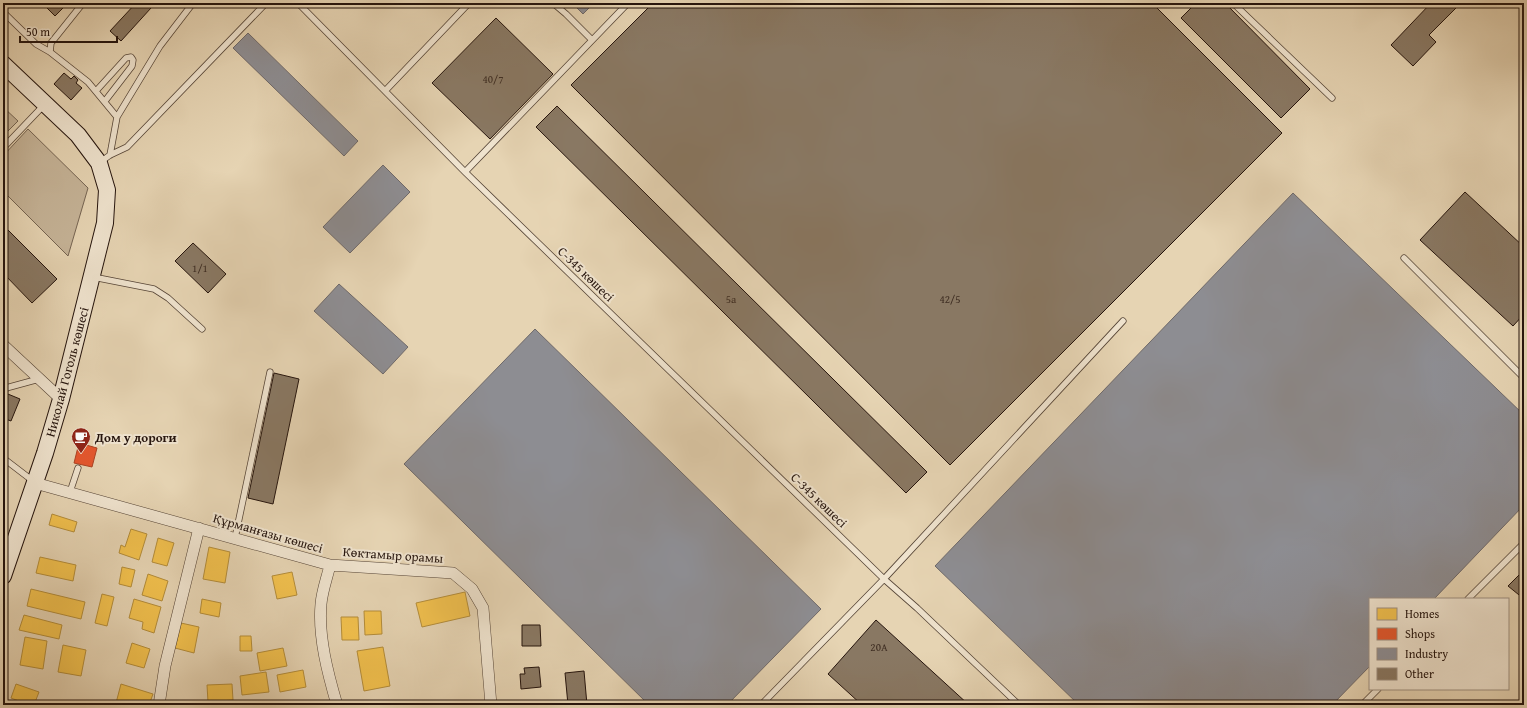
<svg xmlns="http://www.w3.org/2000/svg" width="1527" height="708" viewBox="0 0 1527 708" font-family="'Gentium Book Plus',serif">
  <rect width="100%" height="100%" fill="#e6d4b3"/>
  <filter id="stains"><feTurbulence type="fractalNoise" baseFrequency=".005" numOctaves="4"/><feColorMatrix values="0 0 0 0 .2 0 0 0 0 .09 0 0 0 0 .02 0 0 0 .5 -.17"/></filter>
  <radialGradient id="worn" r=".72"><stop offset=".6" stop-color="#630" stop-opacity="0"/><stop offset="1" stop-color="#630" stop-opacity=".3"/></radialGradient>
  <path fill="#c5b397" stroke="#756452" d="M 3,107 L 18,121 L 3,136 Z
    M 28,129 L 88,188 L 68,256 L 3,191 L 3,156 Z"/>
  <path fill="#f2c14e" stroke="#b48d3a" d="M 52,514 L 77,522 L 74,532 L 49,525 Z
    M 131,529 L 147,534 L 139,560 L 119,553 L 121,545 L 125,547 Z
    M 158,538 L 174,543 L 167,566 L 152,562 Z
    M 209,547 L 230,552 L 225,583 L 203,579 Z
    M 40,557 L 76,565 L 73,581 L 36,573 Z
    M 122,567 L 135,570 L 131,587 L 119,584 Z
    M 292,572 L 297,595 L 277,599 L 272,576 Z
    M 148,574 L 168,581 L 162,601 L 142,595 Z
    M 31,589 L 85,602 L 81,619 L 27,606 Z
    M 465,592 L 470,616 L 422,627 L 416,603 Z
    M 102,594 L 114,597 L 107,626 L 95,623 Z
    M 134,599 L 161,607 L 154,633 L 142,629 L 143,622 L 129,618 Z
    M 202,599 L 221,603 L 219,617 L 200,613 Z
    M 364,611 L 381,611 L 382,634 L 365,635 Z
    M 24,615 L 62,625 L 59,639 L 19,630 Z
    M 341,617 L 358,617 L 359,640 L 342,640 Z
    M 181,623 L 199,627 L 194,653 L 175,648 Z
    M 240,636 L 251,636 L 252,651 L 240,651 Z
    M 25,637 L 47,641 L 43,669 L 20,665 Z
    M 132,643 L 150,649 L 144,668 L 126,663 Z
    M 63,645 L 86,650 L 81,676 L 58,672 Z
    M 383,647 L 390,686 L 364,691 L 357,651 Z
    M 283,648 L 287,666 L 260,671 L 257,653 Z
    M 303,670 L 306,687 L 280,692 L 277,675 Z
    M 266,672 L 269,692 L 242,695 L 240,676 Z
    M 16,684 L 39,692 L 34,705 L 29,705 L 11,698 Z
    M 121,684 L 153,694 L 149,705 L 122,705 L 116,703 Z
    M 232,684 L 233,700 L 208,702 L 207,685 Z"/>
  <path fill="#e4572e" stroke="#ab4324" d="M 79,443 L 97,448 L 92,467 L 74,463 Z"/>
  <path fill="#8d8d92" stroke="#6e696a" d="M 572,3 L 594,3 L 583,14 Z
    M 248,33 L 358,141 L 344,156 L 233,48 Z
    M 383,165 L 410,192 L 350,253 L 323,227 Z
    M 1293,193 L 1524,415 L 1524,505 L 1434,599 L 1370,599 L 1370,666 L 1332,705 L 1079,705 L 935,566 Z
    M 339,284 L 408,347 L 383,374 L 314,311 Z
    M 535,329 L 821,609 L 727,705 L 649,705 L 404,464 Z"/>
  <path fill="#897863" stroke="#25140d" d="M 42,3 L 68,3 L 55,16 Z
    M 136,3 L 146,3 L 151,8 L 121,41 L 110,31 Z
    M 653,3 L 1152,3 L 1282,133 L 950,465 L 571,85 Z
    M 1196,3 L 1225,3 L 1310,89 L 1281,118 L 1181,18 Z
    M 1431,3 L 1461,3 L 1429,35 L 1436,42 L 1413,66 L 1391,45 Z
    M 496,18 L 553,74 L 490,139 L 432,83 Z
    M 64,73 L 71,79 L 74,76 L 78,80 L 76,83 L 82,88 L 71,100 L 54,84 Z
    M 557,106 L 927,472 L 906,493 L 536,127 Z
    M 1465,192 L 1524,247 L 1524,314 L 1513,326 L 1420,240 Z
    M 3,225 L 57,279 L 32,303 L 3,273 Z
    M 193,243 L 226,274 L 208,293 L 175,261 Z
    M 274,373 L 299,379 L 273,504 L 248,498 Z
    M 3,392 L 20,399 L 11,421 L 3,418 Z
    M 1524,570 L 1524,599 L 1508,586 Z
    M 876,620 L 969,705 L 862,705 L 828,674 Z
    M 522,625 L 540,625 L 541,646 L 522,646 Z
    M 539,667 L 541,687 L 521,689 L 520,674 L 525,674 L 524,668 Z
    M 584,671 L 587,705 L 568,705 L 565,673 Z"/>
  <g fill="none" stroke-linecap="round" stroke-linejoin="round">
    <g stroke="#554436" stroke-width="7">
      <path id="service" d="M 83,3 L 51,43 L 50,52 L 88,82 L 117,117
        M 298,3 L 465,172 L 884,579 L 761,705
        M 553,3 L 566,14 L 592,40
        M 1233,3 L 1332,98
        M 3,12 L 36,44 L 50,52
        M 96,91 L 126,58 L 131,57 L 133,60 L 132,66 L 105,101
        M 385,91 L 469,3
        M 3,148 L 44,105
        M 110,155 L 117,117 L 160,46 L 193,3
        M 99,163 L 110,155 L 127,147 L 266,3
        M 465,172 L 628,3
        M 1404,258 L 1524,378
        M 93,277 L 154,289 L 168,298 L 202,329
        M 3,396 L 6,388 L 39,379
        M 3,458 L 33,481
        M 70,492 L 78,468
        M 235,538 L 270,372
        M 1468,599 L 1524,543
        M 1019,705 L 917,608 L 884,579 L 1123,321
        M 1362,705 L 1378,689"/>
    </g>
    <g stroke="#554436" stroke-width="12">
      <path id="minor" d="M 3,345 L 61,399
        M 35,483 L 330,565 L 453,573 L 472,589 L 483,608 L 491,705
        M 330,565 C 327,578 322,591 321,604 C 318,637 328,674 337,705
        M 159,705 L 165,666 L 199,528"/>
    </g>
    <g stroke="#25140d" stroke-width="18">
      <path id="secondary" d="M 3,64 L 78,135 L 99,163 L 107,190 L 105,223 L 61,399 L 45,453 L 3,576"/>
    </g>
    <use href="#service" stroke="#efe3ce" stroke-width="5.5"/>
    <use href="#minor" stroke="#efe3ce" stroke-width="11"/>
    <use href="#secondary" stroke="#efe3ce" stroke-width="16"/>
  </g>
  <defs>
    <g id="cafe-pin" transform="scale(1)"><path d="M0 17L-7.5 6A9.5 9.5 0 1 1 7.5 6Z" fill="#8f2418" stroke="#efe3ce"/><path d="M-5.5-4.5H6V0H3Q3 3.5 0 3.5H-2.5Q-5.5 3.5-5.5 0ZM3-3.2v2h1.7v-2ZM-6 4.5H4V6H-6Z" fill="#fff"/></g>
  </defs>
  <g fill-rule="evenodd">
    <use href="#cafe-pin" x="81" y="437"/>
  </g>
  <g text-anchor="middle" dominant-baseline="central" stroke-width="4" stroke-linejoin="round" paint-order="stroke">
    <g font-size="11" fill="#3e2d22">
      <text x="493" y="79">40/7</text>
      <text x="200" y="268">1/1</text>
      <text x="731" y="299">5а</text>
      <text x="950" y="299">42/5</text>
      <text x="879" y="647">20А</text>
    </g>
    <g font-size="13" fill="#25140d" stroke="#efe3ce">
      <text transform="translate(586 274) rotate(44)">С-345 көшесі</text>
      <text transform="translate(67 372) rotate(-75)">Николай Гоголь көшесі</text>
      <text transform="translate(819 500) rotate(44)">С-345 көшесі</text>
      <text transform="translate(268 533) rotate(16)">Құрманғазы көшесі</text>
      <text transform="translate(393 555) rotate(4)">Көктамыр орамы</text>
    </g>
    <g font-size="13" font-weight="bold" fill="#25140d" stroke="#efe3ce" text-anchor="start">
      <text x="95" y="437">Дом у дороги</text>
    </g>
  </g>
  <rect width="1527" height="708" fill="none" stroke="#e6d4b3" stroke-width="16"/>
  <rect x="4" y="4" width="1519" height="700" fill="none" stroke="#25140d" stroke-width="2"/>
  <rect x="8" y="8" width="1511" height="692" fill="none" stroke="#25140d"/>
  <rect x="1369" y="598" width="140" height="92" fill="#efe3ce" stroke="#9e9081"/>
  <rect x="1377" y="608" width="20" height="12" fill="#f2c14e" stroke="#9e9081"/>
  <text x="1405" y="618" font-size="12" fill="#25140d">Homes</text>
  <rect x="1377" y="628" width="20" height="12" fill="#e4572e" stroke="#9e9081"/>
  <text x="1405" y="638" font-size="12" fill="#25140d">Shops</text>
  <rect x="1377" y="648" width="20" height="12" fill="#8d8d92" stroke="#9e9081"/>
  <text x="1405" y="658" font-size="12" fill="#25140d">Industry</text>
  <rect x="1377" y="668" width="20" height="12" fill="#897863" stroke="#9e9081"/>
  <text x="1405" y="678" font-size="12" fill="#25140d">Other</text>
  <path d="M20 36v6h97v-6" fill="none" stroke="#25140d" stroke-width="2"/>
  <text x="26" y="36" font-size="12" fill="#25140d" stroke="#efe3ce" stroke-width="3" paint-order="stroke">50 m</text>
  <rect width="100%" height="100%" filter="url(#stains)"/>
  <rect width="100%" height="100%" fill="url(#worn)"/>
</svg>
